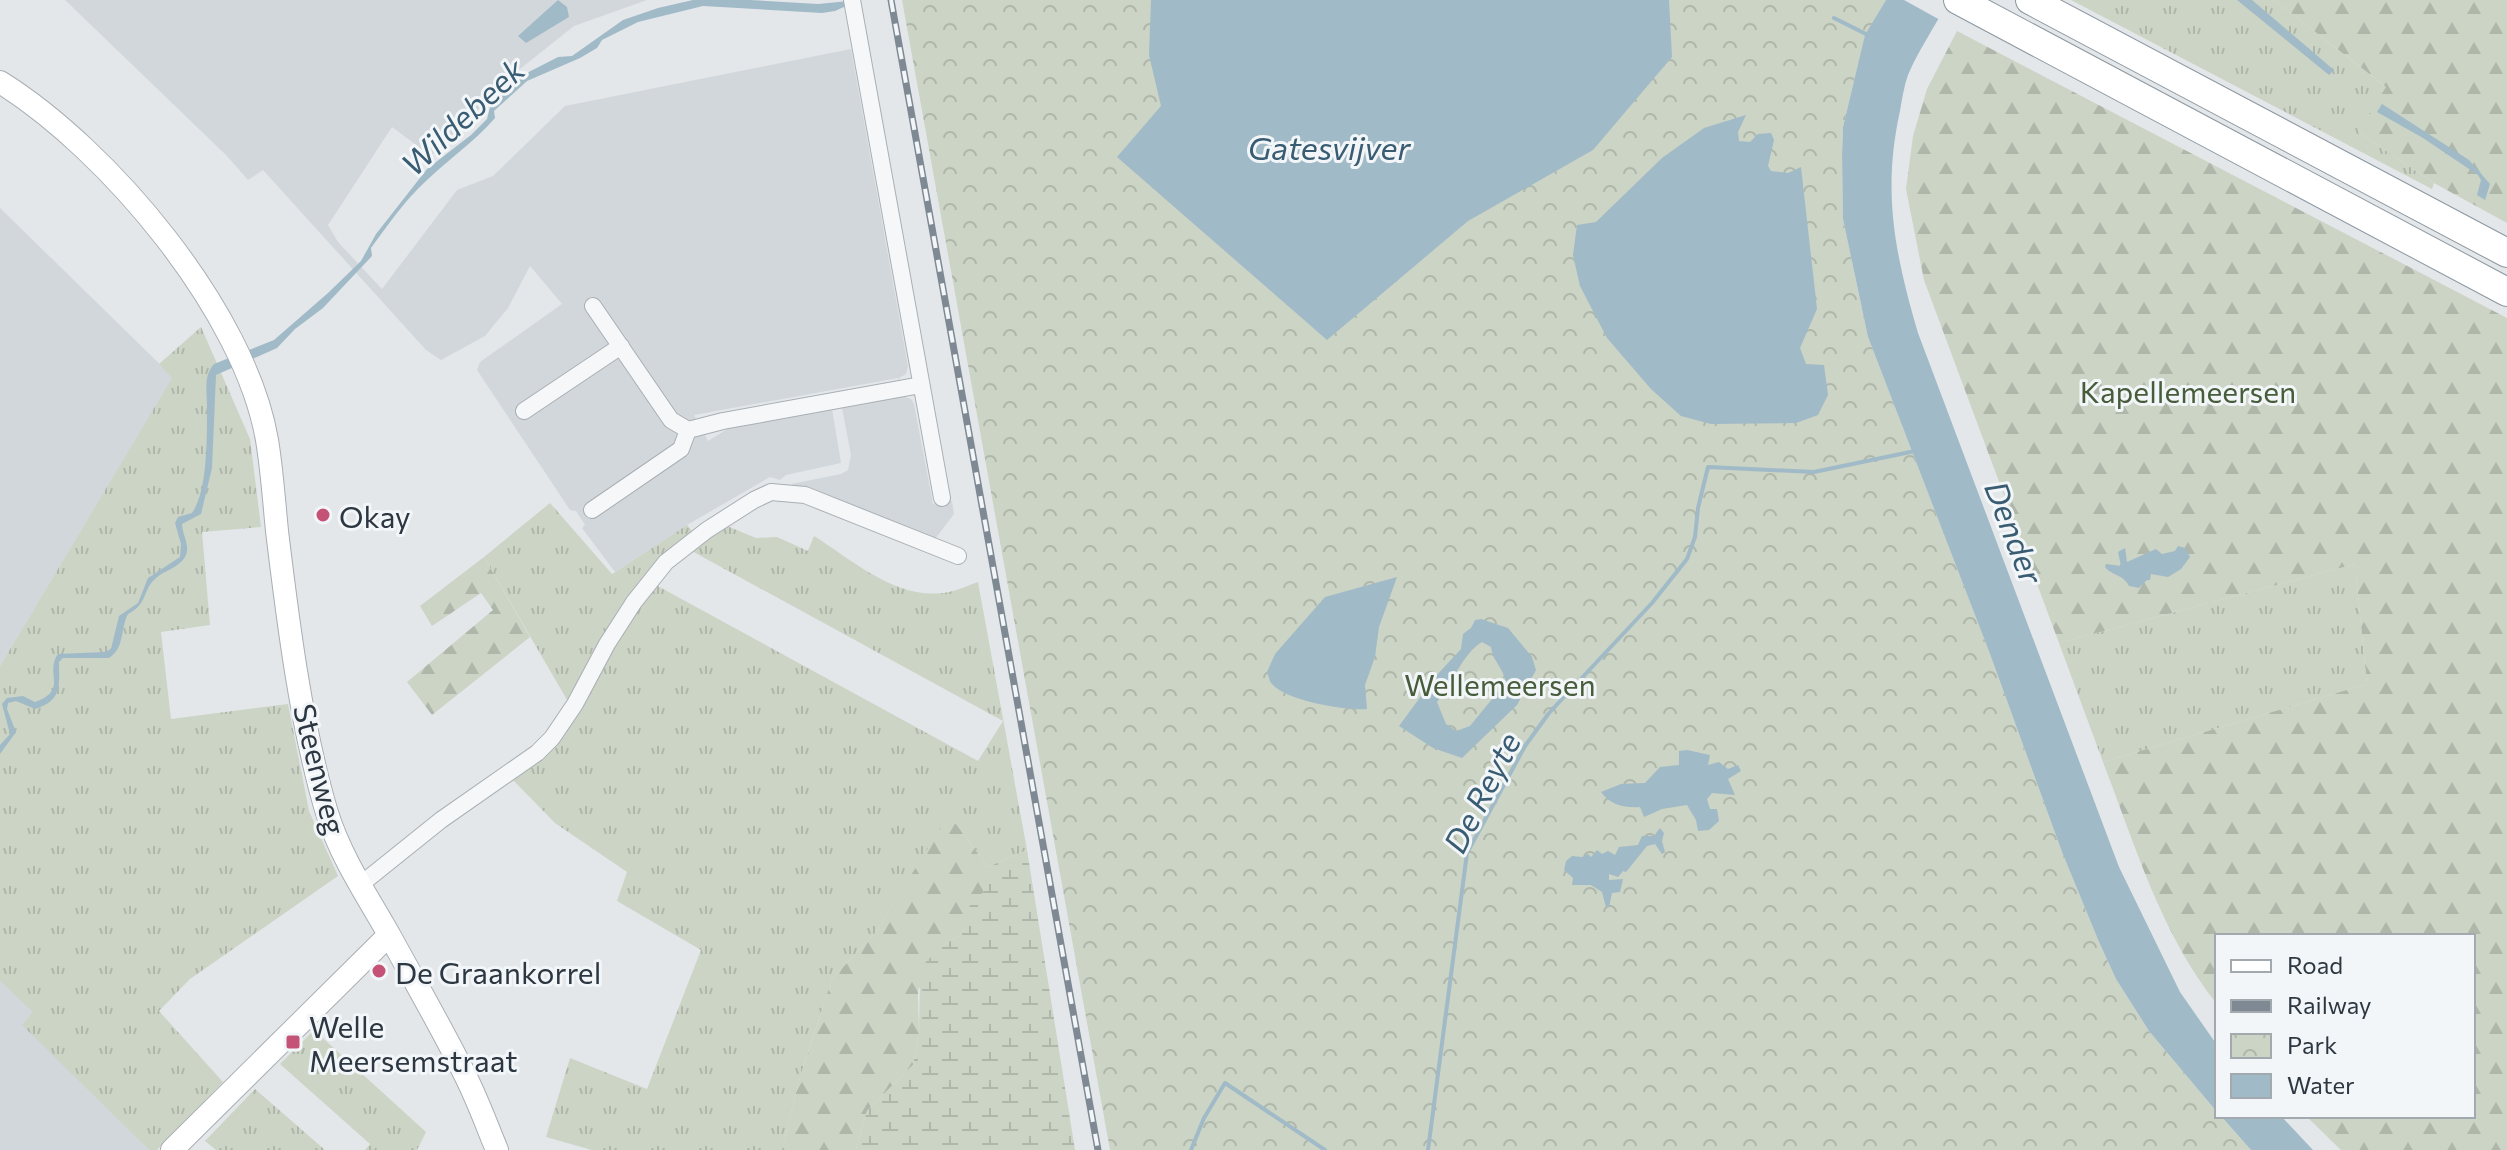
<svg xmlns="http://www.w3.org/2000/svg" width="2507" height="1150" viewBox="0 0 2507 1150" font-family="Commissioner,sans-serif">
  <defs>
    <pattern id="grass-tufts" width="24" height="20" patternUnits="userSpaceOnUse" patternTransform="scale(2)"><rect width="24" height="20" fill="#cbd4c5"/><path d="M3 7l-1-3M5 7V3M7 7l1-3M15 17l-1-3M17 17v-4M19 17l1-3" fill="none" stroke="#aeb7aa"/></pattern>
    <pattern id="forest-firs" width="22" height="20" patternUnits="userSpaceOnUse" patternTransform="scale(2)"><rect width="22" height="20" fill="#cbd4c5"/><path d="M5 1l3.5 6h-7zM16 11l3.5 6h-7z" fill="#aeb7aa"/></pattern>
    <pattern id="wetland-marsh" width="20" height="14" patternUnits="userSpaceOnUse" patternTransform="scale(2)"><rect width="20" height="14" fill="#cbd4c5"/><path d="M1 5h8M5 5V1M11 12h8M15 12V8" fill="none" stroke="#aeb7aa"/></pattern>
    <pattern id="park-crowns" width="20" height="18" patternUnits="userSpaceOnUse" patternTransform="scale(2)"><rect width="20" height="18" fill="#cbd4c5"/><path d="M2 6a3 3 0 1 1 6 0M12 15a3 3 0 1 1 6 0" fill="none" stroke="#aeb7aa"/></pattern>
  </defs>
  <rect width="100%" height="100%" fill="#e3e7ea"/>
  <path fill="#d2d7dc" d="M 65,0 L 647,0 L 574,26 L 515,73 L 431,156 L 392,127 L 328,225 L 338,242 L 382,289 L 457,190 L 493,176 L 565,106 L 851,49 L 908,366 L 906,374 L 899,378 L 902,396 L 911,399 L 914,404 L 933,504 L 952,501 L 954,514 L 935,539 L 791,484 L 841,474 L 848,470 L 851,455 L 842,408 L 901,397 L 898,378 L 694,415 L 708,441 L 729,428 L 832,409 L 841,463 L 786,475 L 780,480 L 770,477 L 687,525 L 615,572 L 582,528 L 585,525 L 576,511 L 570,510 L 477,370 L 480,362 L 562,304 L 530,266 L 508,308 L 485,336 L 441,360 L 426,350 L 263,170 L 248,180 L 227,156 Z
    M 0,208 L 173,377 L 0,666 Z
    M 0,981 L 34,1012 L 23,1025 L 149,1150 L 0,1150 Z"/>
  <path fill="url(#grass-tufts)" d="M 2071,0 L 2274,0 L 2387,88 L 2358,132 L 2434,183 L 2432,189 Z
    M 201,327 L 250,439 L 261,527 L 202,532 L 210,625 L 161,632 L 171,719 L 288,704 L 309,811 L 338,876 L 190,979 L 159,1011 L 223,1082 L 157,1150 L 149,1150 L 22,1025 L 33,1012 L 0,981 L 0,666 L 172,378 L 159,364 Z
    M 550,503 L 612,574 L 687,525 L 692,531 L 660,560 L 570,705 L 484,557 Z
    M 727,526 L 756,538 L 777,537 L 808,551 L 814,536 C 854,561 898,602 949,592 C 959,590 969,585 978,582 L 1027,850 L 988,867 L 956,824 L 946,820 L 875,933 L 832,979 L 800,1077 L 782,1150 L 592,1150 L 546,1137 L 570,1058 L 647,1089 L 701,950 L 617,901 L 627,872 L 555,823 L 512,779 L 604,660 L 654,584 L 978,761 L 1003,721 L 690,550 Z
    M 2355,564 L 2367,684 L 2103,762 L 2059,643 Z
    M 314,1030 L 426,1132 L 417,1150 L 365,1150 L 370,1144 L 280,1064 Z
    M 255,1089 L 325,1150 L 216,1150 L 205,1141 Z"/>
  <path fill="url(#forest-firs)" d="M 2274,0 L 2507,0 L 2507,223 L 2434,183 L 2358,132 L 2386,87 Z
    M 1957,31 L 2507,318 L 2507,1150 L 2341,1150 L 2306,1116 L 2473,1116 L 2473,936 L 2217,936 L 2217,1004 C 2161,934 2135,845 2103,762 L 2367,684 L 2355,564 L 2059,643 L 1924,280 L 1906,189 L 1913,136 L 1927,89 Z
    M 484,557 L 530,637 L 432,715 L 407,682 L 493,610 L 481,593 L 432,626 L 420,606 Z
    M 946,819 L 956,824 L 988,867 L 988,887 L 965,912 L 962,934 L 942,946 L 918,990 L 919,1036 L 913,1065 L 867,1111 L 856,1150 L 782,1150 L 800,1077 L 832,979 L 875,933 Z"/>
  <path fill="url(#wetland-marsh)" d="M 1027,850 L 1075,1150 L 856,1150 L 867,1111 L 913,1065 L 919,1036 L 920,968 L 942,946 L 962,934 L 964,912 L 988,887 L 988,867 Z"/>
  <path fill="url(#park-crowns)" d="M 902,0 L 1886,0 L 1865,36 L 1843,127 L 1842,156 L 1843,219 L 1868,337 L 1990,654 L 2062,852 L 2099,942 L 2116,979 L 2149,1031 L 2217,1112 L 2217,1116 L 2221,1116 L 2251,1150 L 1110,1150 Z"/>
  <path fill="#a1bac7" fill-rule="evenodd" d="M 558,0 L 567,7 L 569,17 L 526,43 L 518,36 Z
    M 750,0 L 818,4 L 859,0 L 835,11 L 822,13 L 703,6 L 638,22 L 602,40 L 597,48 L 580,58 L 527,81 L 494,111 L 495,118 C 474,142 449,159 426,181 C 405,200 388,225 371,248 L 372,256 L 323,308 L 295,329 L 277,348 L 216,375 L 212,468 L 201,514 L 182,524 C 182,534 190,545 186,555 C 180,568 164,570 155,579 C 142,591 148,604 128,614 C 120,629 125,648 109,658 L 63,658 L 59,662 C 59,685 63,700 35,709 L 16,701 L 8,703 L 7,709 L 16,732 L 0,754 L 0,745 L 10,734 L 2,704 L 7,698 L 23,696 L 35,702 C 69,690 44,673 58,654 L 105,652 L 111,649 L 119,616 L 138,603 L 148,578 L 180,557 L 181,544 L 175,523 L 178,517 L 192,513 C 208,491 207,434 207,407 C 207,391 203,377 214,364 L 274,340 L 328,293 L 361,261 L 376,234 L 427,169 L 471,135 L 487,119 L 490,107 L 521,76 L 558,57 L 572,56 L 623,20 L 658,8 L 693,0 Z
    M 1151,0 L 1669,0 L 1672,57 L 1593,150 L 1468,221 L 1327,340 L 1117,157 L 1161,106 L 1149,55 Z
    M 1886,0 L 1949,0 C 1936,25 1919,49 1908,75 C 1904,86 1902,99 1900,111 C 1882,192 1895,254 1918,333 L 2119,867 L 2180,992 L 2217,1045 L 2217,1112 L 2149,1031 L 2116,979 L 2099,942 L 2062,852 L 1990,654 L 1868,337 L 1843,219 L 1842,156 L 1843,127 L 1865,35 Z
    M 2237,0 L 2252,0 L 2334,70 L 2329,75 Z
    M 2382,104 L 2469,160 L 2490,184 L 2485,200 L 2477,195 L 2481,180 L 2478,175 L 2423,138 L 2377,112 Z
    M 1746,115 L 1738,132 L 1739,141 L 1750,142 L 1758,134 L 1771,133 L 1774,140 L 1768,166 L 1771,171 L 1788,173 L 1801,167 L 1817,309 L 1800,348 L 1806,364 L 1824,365 L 1828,395 L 1818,415 L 1796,423 L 1711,424 L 1681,416 L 1651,389 L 1607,338 L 1580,286 L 1573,255 L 1577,225 L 1596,222 L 1662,158 L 1704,128 Z
    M 2178,546 L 2185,548 L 2190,557 L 2181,569 L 2168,577 L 2151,574 L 2150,580 L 2147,580 L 2139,588 L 2129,586 C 2123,574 2112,576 2105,567 L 2106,564 L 2121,566 L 2118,552 L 2125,548 L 2127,562 L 2156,549 L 2162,554 L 2175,551 Z
    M 1397,577 L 1379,627 L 1375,657 L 1365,685 L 1367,709 C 1347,711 1286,701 1272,684 C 1269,681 1269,676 1267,672 L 1275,654 L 1325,597 Z
    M 1481,619 L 1508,628 L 1532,657 L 1536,670 L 1517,705 L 1462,758 L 1433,748 L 1399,726 L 1435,677 L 1461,649 L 1463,634 L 1471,628 L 1475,620 ZM 1482,642 L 1491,647 C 1492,659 1503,668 1506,682 L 1470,726 L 1456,731 L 1446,724 L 1437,702 C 1452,684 1463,653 1482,642 Z
    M 1687,750 L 1710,755 L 1708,765 L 1719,762 L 1728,769 L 1738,765 L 1741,771 L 1728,779 L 1735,795 L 1712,793 L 1707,799 L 1710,809 L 1717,809 L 1719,821 L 1709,830 L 1698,831 L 1696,820 L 1687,805 L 1662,809 L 1644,817 L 1640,807 C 1625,808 1610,805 1601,792 L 1621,784 L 1645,783 L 1660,767 L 1679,765 L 1679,751 Z
    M 1660,828 L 1664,833 L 1662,841 L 1665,852 L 1662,854 L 1655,844 L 1647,846 L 1626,872 L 1623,871 L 1618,877 L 1609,874 L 1609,880 L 1623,879 L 1620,892 L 1612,893 L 1609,907 L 1606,907 L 1602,892 L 1591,885 L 1572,885 L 1573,878 L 1564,870 L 1566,861 L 1572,856 L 1582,857 L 1588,854 L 1591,857 L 1597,850 L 1602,854 L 1608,851 L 1615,855 L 1619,847 L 1638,845 L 1642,836 L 1654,836 Z
    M 2221,1116 L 2281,1116 L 2313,1150 L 2251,1150 Z"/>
  <path fill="#e3e7ea" d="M 1904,0 L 1953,0 L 1942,21 Z"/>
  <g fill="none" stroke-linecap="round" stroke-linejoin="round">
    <path stroke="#a1bac7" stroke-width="4" d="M 1834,18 L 1866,34
      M 1191,1150 L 1204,1118 L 1225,1083 L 1325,1150
      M 1428,1150 L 1467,853 L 1525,746 L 1549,713 L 1652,603 L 1687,559 L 1695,537 L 1698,508 L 1708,467 L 1814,472 L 1915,451"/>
    <g stroke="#a8afb4" stroke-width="18">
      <path id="street" d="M 852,0 L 942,498
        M 593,306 L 671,420 L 688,430 L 723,421 L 921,385
        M 524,411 L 621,346
        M 592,510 L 681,449 L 688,430
        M 360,885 L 441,820 L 537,753 L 552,738 L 575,704 L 607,644 L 634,602 L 666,562 L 707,530 L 754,500 L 771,492 L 805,495 L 958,556"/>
    </g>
    <g stroke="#a8afb4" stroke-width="24">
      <path id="secondary" d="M 0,82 C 109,150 245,312 267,440 C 272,470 274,501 277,531 C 288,622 301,726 327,813 C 341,858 368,897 391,938 C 416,984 443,1030 466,1077 C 478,1101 487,1126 497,1150
        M 172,1150 L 389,935"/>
    </g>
    <g stroke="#8c97a0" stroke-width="30">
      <path id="highway" d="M 1958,0 L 2507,292
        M 2030,0 L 2507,253"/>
    </g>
    <use href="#street" stroke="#f6f7f9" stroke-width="16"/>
    <use href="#secondary" stroke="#fff" stroke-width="22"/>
    <use href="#highway" stroke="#fff" stroke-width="28"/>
    <g stroke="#7e8993" stroke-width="7">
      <path id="rail" d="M 891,0 L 1098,1150"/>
    </g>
    <use href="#rail" stroke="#f3f6f8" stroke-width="4" stroke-dasharray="12" stroke-linecap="butt"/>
  </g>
  <g fill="#c55277" stroke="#f3f6f8" stroke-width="3">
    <circle cx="323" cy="515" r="8"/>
    <circle cx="379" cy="971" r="8"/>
    <rect x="285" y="1034" width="16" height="16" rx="4"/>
  </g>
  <g text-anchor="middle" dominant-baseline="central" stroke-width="6" stroke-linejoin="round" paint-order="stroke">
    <g font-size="30" fill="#465c3a" stroke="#f3f6f8">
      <text x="2188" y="390">Kapellemeersen</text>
      <text x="1500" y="683">Wellemeersen</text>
    </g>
    <g font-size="30" fill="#2c3741" stroke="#f3f6f8" text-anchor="start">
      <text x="339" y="515">Okay</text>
      <text x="395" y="971">De Graankorrel</text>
      <text x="309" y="1025">Welle<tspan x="309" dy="34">Meersemstraat</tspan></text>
    </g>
    <g font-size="30" fill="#2c3741" stroke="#f3f6f8">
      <text transform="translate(321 769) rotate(76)">Steenweg</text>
    </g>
    <g font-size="32" font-style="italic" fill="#395c73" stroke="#f3f6f8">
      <text transform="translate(462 116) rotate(-43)">Wildebeek</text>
      <text x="1329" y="147">Gatesvijver</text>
      <text transform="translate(2015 532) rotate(69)">Dender</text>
      <text transform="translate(1481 792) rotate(-63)">De Reyte</text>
    </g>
  </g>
  <rect x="2215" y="934" width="260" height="184" fill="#f3f6f8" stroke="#a3aaaf" stroke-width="2"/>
  <rect x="2231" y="960" width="40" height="12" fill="#ffffff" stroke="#a3aaaf" stroke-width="2"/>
  <text x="2287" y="974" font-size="24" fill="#2c3741">Road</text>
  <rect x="2231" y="1000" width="40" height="12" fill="#7e8993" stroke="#a3aaaf" stroke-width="2"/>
  <text x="2287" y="1014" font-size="24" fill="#2c3741">Railway</text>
  <rect x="2231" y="1034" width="40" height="24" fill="url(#park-crowns)" stroke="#a3aaaf" stroke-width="2"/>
  <text x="2287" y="1054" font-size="24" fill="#2c3741">Park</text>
  <rect x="2231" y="1074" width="40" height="24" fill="#a1bac7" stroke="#a3aaaf" stroke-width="2"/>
  <text x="2287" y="1094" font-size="24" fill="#2c3741">Water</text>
</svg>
